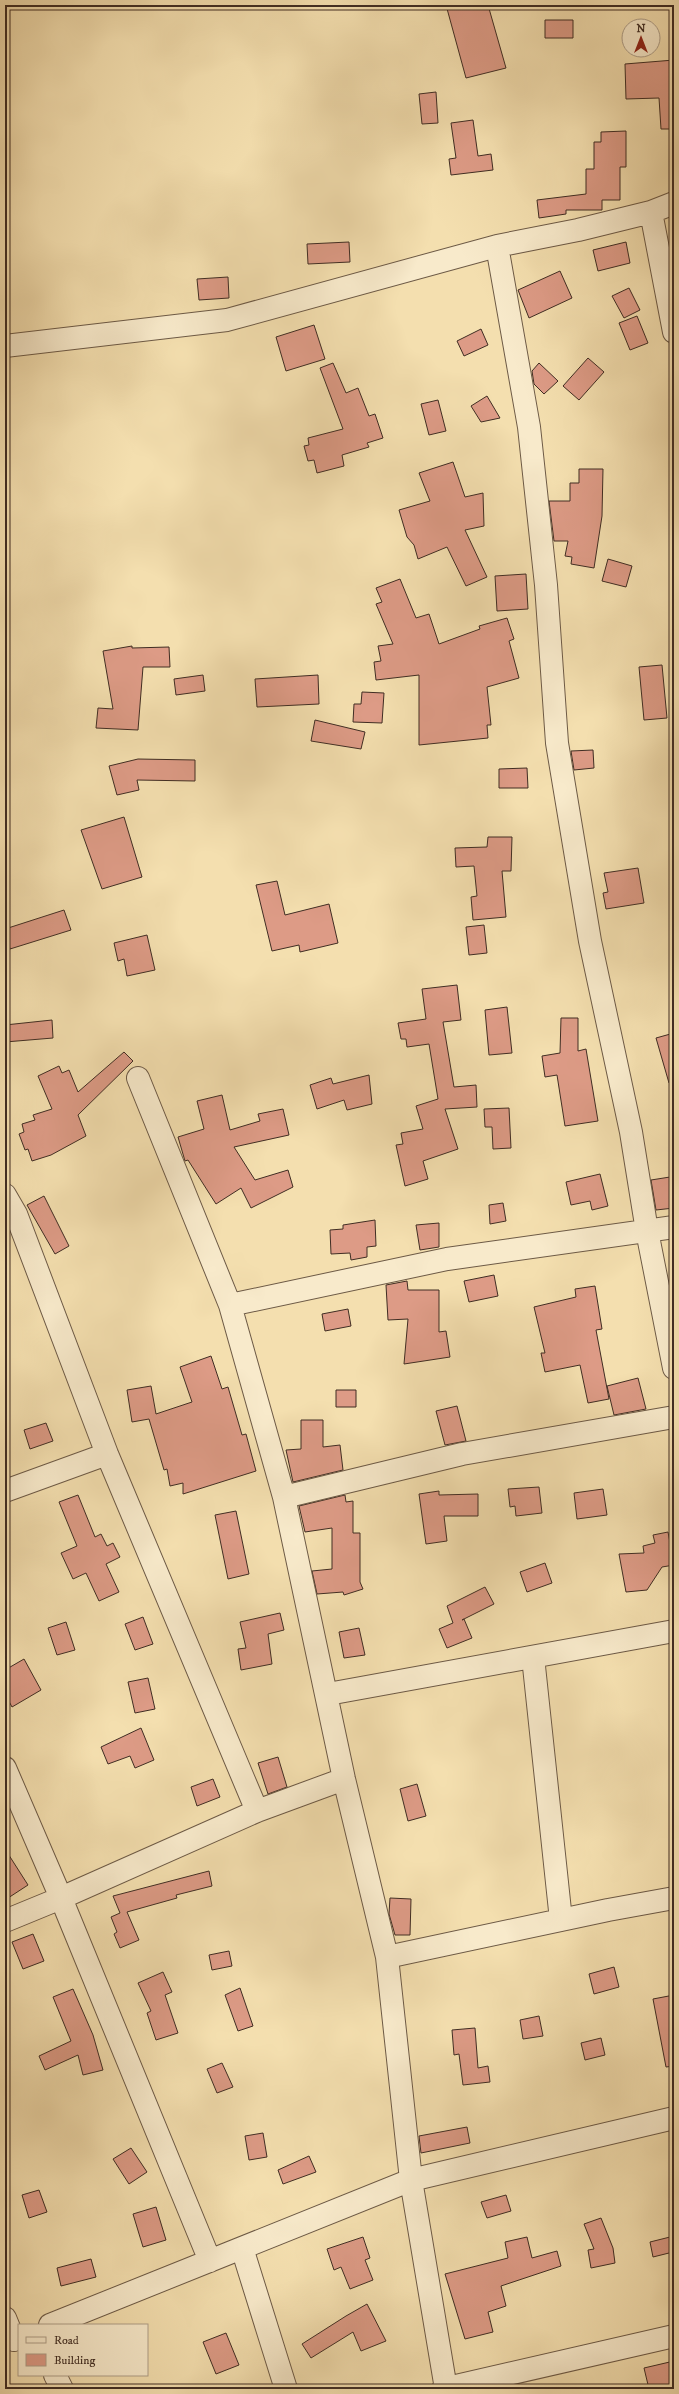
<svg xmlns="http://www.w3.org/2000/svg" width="679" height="2394" viewBox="0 0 679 2394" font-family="'IM FELL DW Pica',serif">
  <rect width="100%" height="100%" fill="#f4dfaf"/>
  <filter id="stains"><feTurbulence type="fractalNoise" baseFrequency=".005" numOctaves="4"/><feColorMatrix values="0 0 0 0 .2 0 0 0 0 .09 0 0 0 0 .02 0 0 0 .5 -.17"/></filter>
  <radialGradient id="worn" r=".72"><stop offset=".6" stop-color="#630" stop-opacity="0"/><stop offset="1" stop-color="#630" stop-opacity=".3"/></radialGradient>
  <path fill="#dd9b86" stroke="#402d23" d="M 446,5 L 488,5 L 506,68 L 466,78 Z
    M 545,20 L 573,20 L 573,38 L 545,38 Z
    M 674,60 L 674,129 L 661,129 L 659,98 L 626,99 L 625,64 Z
    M 436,92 L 438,123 L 422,124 L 419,94 Z
    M 473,120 L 478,156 L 491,154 L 493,170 L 451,175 L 449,159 L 456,158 L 451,123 Z
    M 626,131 L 626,167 L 620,167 L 620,200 L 602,200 L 602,210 L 566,210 L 566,214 L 539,218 L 537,200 L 586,194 L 586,169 L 594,169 L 594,142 L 601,142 L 601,132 Z
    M 349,242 L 350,262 L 308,264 L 307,244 Z
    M 626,242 L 630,263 L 598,271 L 593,250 Z
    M 560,271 L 572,298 L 529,318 L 518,290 Z
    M 228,277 L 229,298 L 199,300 L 197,279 Z
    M 629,288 L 640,310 L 624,318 L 612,296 Z
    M 637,316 L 648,343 L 630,350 L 619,323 Z
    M 314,325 L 325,359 L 286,371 L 276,337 Z
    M 481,329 L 488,345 L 464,356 L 457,341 Z
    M 588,358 L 604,372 L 579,400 L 563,386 Z
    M 333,363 L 346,393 L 358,388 L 369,416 L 375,414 L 383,438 L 367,443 L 369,447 L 342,455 L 344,466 L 317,473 L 314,460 L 308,461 L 304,446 L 309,445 L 308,438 L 343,429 L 320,368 Z
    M 539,363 L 558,381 L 544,394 L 534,384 L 532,371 Z
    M 487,396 L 500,418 L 481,422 L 471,406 Z
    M 438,400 L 446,431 L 429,435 L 421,404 Z
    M 453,462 L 465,497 L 483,493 L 484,526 L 465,530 L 487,577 L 466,586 L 447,547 L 418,559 L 414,545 L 407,537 L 399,510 L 430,501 L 419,473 Z
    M 579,469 L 603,469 L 602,516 L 594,568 L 571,564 L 572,557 L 565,556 L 568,541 L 554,541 L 549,501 L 570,501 L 570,483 L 579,483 Z
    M 608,559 L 632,566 L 626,587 L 602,581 Z
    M 526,574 L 528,609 L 497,611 L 495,576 Z
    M 400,579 L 416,618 L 429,614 L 439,644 L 480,629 L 479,626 L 507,618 L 514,639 L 509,641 L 519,678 L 487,687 L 491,725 L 487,725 L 488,738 L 419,745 L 419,675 L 376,680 L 374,662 L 381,661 L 378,646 L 393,644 L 376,604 L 382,602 L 376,588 Z
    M 132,646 L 132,648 L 169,647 L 170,667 L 143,667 L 138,730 L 96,728 L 98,708 L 113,709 L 103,651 Z
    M 662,665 L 667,718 L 644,720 L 639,667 Z
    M 203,675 L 205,691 L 176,695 L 174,679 Z
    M 318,675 L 319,704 L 257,707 L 255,679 Z
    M 362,692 L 384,693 L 382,723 L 353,722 L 354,704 L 361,704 Z
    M 315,720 L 365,732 L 361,749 L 311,741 Z
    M 593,750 L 594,768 L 574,770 L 571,751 Z
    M 138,759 L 195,760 L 195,781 L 137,780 L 139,790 L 117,795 L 109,766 Z
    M 527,768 L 528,788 L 499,788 L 499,769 Z
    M 124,817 L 142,877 L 102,889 L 81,830 Z
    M 488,837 L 512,837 L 511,871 L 502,871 L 506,917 L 473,920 L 471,897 L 477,896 L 474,866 L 456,867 L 455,848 L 487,847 Z
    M 638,868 L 644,903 L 606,909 L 603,893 L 608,892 L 604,873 Z
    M 277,881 L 285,915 L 329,904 L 338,943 L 300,952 L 299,945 L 272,951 L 256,885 Z
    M 64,910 L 71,930 L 10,949 L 5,929 Z
    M 484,925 L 487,953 L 469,955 L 466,927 Z
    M 147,935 L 155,970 L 127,976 L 124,959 L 118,961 L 114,943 Z
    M 457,985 L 461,1020 L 443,1022 L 454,1087 L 476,1085 L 477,1107 L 445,1109 L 458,1149 L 423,1161 L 428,1179 L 405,1186 L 396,1145 L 403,1144 L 401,1133 L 423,1129 L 416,1106 L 438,1099 L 429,1044 L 407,1047 L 406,1039 L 401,1039 L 398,1023 L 426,1019 L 422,989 Z
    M 507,1007 L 512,1053 L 489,1055 L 485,1010 Z
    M 561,1018 L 578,1018 L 578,1051 L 586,1049 L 598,1121 L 565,1126 L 557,1075 L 545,1077 L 542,1056 L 560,1053 Z
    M 52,1020 L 53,1038 L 5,1042 L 5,1025 Z
    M 674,1033 L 674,1082 L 669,1083 L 656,1038 Z
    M 124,1052 L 133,1061 L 78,1115 L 86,1136 L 51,1155 L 32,1161 L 28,1149 L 25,1150 L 19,1134 L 24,1132 L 22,1124 L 35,1120 L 33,1115 L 52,1109 L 38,1076 L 59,1066 L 62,1073 L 69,1070 L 78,1092 Z
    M 369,1075 L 372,1104 L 347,1110 L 344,1100 L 317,1109 L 310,1085 L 331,1078 L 333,1084 Z
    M 222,1095 L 230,1130 L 260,1121 L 258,1114 L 283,1109 L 289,1135 L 234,1147 L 255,1180 L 288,1170 L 293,1187 L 251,1208 L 241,1188 L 216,1204 L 188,1160 L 185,1161 L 178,1137 L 204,1129 L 197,1101 Z
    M 509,1108 L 511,1148 L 493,1149 L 492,1127 L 485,1127 L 484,1109 Z
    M 600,1174 L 608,1206 L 592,1210 L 590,1201 L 571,1205 L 566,1182 Z
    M 670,1177 L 674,1208 L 656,1210 L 651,1180 Z
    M 44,1196 L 69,1246 L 55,1254 L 27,1205 Z
    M 503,1203 L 506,1221 L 490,1224 L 489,1205 Z
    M 375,1220 L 376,1246 L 367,1247 L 367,1257 L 351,1260 L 350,1253 L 331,1254 L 330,1230 L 343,1229 L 343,1225 Z
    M 439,1223 L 439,1247 L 420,1250 L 416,1225 Z
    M 494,1275 L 498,1296 L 469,1302 L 464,1281 Z
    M 407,1281 L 408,1290 L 439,1290 L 439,1332 L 446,1331 L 450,1357 L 404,1364 L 408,1319 L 388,1320 L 386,1285 Z
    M 595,1286 L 602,1329 L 596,1330 L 609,1399 L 588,1403 L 580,1365 L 545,1372 L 541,1353 L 545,1353 L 534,1307 L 576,1297 L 575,1289 Z
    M 348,1309 L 351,1326 L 325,1331 L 322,1314 Z
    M 211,1356 L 222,1389 L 228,1387 L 242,1435 L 246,1434 L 256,1471 L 183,1494 L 183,1483 L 170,1486 L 167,1469 L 164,1470 L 149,1419 L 132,1422 L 127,1390 L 151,1386 L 156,1414 L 192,1402 L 180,1367 Z
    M 638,1378 L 646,1409 L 614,1415 L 607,1386 Z
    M 336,1390 L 356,1390 L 356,1407 L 336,1407 Z
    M 457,1406 L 466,1441 L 445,1445 L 436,1411 Z
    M 301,1420 L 323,1420 L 323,1447 L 340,1445 L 343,1470 L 293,1482 L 286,1450 L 301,1449 Z
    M 46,1423 L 53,1441 L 30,1449 L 24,1430 Z
    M 539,1487 L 542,1513 L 516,1516 L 515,1506 L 510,1507 L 508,1489 Z
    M 603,1489 L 607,1515 L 577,1519 L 574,1493 Z
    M 439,1491 L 439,1495 L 478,1494 L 478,1516 L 444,1516 L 447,1541 L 426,1544 L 419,1494 Z
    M 78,1495 L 95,1537 L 101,1534 L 107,1546 L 113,1543 L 120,1557 L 106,1564 L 119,1592 L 99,1601 L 86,1573 L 73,1579 L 61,1553 L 77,1546 L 59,1502 Z
    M 345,1495 L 346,1502 L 353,1501 L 353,1533 L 360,1533 L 360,1582 L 363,1589 L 344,1595 L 343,1592 L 317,1594 L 312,1571 L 332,1569 L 332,1528 L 305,1532 L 299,1506 Z
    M 236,1511 L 249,1574 L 228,1579 L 215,1515 Z
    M 668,1532 L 674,1565 L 662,1567 L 647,1590 L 626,1592 L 619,1554 L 644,1553 L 643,1546 L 655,1543 L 653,1535 Z
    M 545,1563 L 552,1583 L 527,1592 L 520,1572 Z
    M 485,1587 L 494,1604 L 462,1620 L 464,1619 L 472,1638 L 447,1648 L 439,1629 L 453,1623 L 447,1606 Z
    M 280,1613 L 284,1630 L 268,1634 L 272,1664 L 241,1670 L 238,1649 L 246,1648 L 240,1622 Z
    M 143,1617 L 153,1644 L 135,1650 L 125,1624 Z
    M 66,1622 L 75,1650 L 57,1655 L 48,1628 Z
    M 359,1628 L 365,1655 L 344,1658 L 339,1632 Z
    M 24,1659 L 41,1690 L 12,1707 L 5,1694 L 5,1670 Z
    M 148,1678 L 155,1709 L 135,1713 L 128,1682 Z
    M 141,1728 L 154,1760 L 135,1768 L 130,1756 L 108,1764 L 101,1747 Z
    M 278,1757 L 287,1787 L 268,1794 L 258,1763 Z
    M 213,1779 L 220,1797 L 197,1806 L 191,1787 Z
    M 417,1784 L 426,1816 L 408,1821 L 400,1789 Z
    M 5,1849 L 28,1885 L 5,1900 Z
    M 209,1871 L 212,1886 L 176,1895 L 177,1898 L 127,1912 L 139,1940 L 120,1948 L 114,1934 L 117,1932 L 111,1917 L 120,1913 L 113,1896 Z
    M 390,1898 L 411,1899 L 410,1935 L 395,1935 L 389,1914 Z
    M 33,1934 L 44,1961 L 23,1969 L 12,1942 Z
    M 229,1951 L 232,1966 L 212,1970 L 209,1955 Z
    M 614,1967 L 619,1987 L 594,1994 L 589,1974 Z
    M 163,1972 L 172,1992 L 165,1995 L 178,2033 L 156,2040 L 147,2013 L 151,2011 L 138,1983 Z
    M 240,1988 L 253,2026 L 238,2031 L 225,1995 Z
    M 73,1989 L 93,2035 L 103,2070 L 83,2075 L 78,2055 L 45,2070 L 39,2056 L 71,2041 L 53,1997 Z
    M 674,1995 L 674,2066 L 666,2067 L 653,1999 Z
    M 539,2016 L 543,2036 L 523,2039 L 520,2020 Z
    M 475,2028 L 478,2068 L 488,2066 L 490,2082 L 463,2085 L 459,2054 L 454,2055 L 452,2030 Z
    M 601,2038 L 605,2055 L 585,2060 L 581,2043 Z
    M 222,2063 L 233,2087 L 217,2093 L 207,2069 Z
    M 467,2127 L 470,2143 L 421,2153 L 419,2136 Z
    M 263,2133 L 267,2157 L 249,2160 L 245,2136 Z
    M 131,2148 L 147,2172 L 129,2184 L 113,2159 Z
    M 309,2156 L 316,2172 L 283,2184 L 278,2170 Z
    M 39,2190 L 47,2212 L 29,2218 L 22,2195 Z
    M 506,2195 L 511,2211 L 487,2218 L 481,2202 Z
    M 156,2207 L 166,2240 L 143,2247 L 133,2214 Z
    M 601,2218 L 613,2248 L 615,2263 L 591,2268 L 588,2250 L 594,2249 L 584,2224 Z
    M 363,2237 L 370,2258 L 365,2260 L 373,2280 L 350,2289 L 341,2267 L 334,2270 L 327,2249 Z
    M 527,2237 L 532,2258 L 557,2251 L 561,2266 L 501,2286 L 506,2306 L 488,2312 L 493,2332 L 465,2339 L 445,2274 L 508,2258 L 505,2242 Z
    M 670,2237 L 673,2252 L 653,2257 L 650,2242 Z
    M 91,2259 L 96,2277 L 61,2286 L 57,2268 Z
    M 367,2304 L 386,2341 L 361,2351 L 353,2332 L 311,2358 L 302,2344 L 346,2316 Z
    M 226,2333 L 239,2365 L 216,2374 L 203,2342 Z
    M 674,2361 L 674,2389 L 649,2389 L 644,2368 Z"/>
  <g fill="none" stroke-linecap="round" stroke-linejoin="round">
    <g stroke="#6d5a46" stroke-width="24">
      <path id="minor" d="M 651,212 L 674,332
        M 497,246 L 529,427 L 546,585 L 557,743 L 590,941 L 631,1132 L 647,1231 L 674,1368
        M 5,346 L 227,320 L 497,246 L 578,230 L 651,212 L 674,203
        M 138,1078 L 230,1305 L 284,1497 L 344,1779 L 387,1957 L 411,2180 L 446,2389
        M 5,1195 L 16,1214 L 107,1454 L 257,1811
        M 230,1305 L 447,1259 L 674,1227
        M 5,1491 L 107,1454
        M 284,1497 L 462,1454 L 674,1417
        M 533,1657 L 561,1920
        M 328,1694 L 674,1631
        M 5,1768 L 61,1898 L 210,2261
        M 5,1921 L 61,1898 L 257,1811 L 344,1779
        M 387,1957 L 608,1910 L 674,1898
        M 242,2248 L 286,2389
        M 5,2318 L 14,2340
        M 50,2325 L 411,2180 L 674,2118
        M 55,2375 L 62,2389
        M 443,2389 L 674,2336"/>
    </g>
    <use href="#minor" stroke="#f8eacb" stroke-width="22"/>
  </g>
  <rect width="679" height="2394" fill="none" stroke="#f4dfaf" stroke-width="20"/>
  <rect x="6" y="6" width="667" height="2382" fill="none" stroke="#402d23" stroke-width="2"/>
  <rect x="10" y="10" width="659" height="2374" fill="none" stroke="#402d23"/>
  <rect x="18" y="2324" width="130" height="52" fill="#f8eacb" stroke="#ae9e88"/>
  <rect x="26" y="2337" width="20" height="6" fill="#f8eacb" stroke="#ae9e88"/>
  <text x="54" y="2344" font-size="12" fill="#402d23">Road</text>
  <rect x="26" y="2354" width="20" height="12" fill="#dd9b86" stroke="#ae9e88"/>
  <text x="54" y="2364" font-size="12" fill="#402d23">Building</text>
  <g transform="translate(641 38)"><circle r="19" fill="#f8eacb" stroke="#ae9e88"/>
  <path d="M0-3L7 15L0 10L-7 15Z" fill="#8f2418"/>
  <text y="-6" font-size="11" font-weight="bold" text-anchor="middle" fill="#402d23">N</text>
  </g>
  <rect width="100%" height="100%" filter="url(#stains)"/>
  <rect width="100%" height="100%" fill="url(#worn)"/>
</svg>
